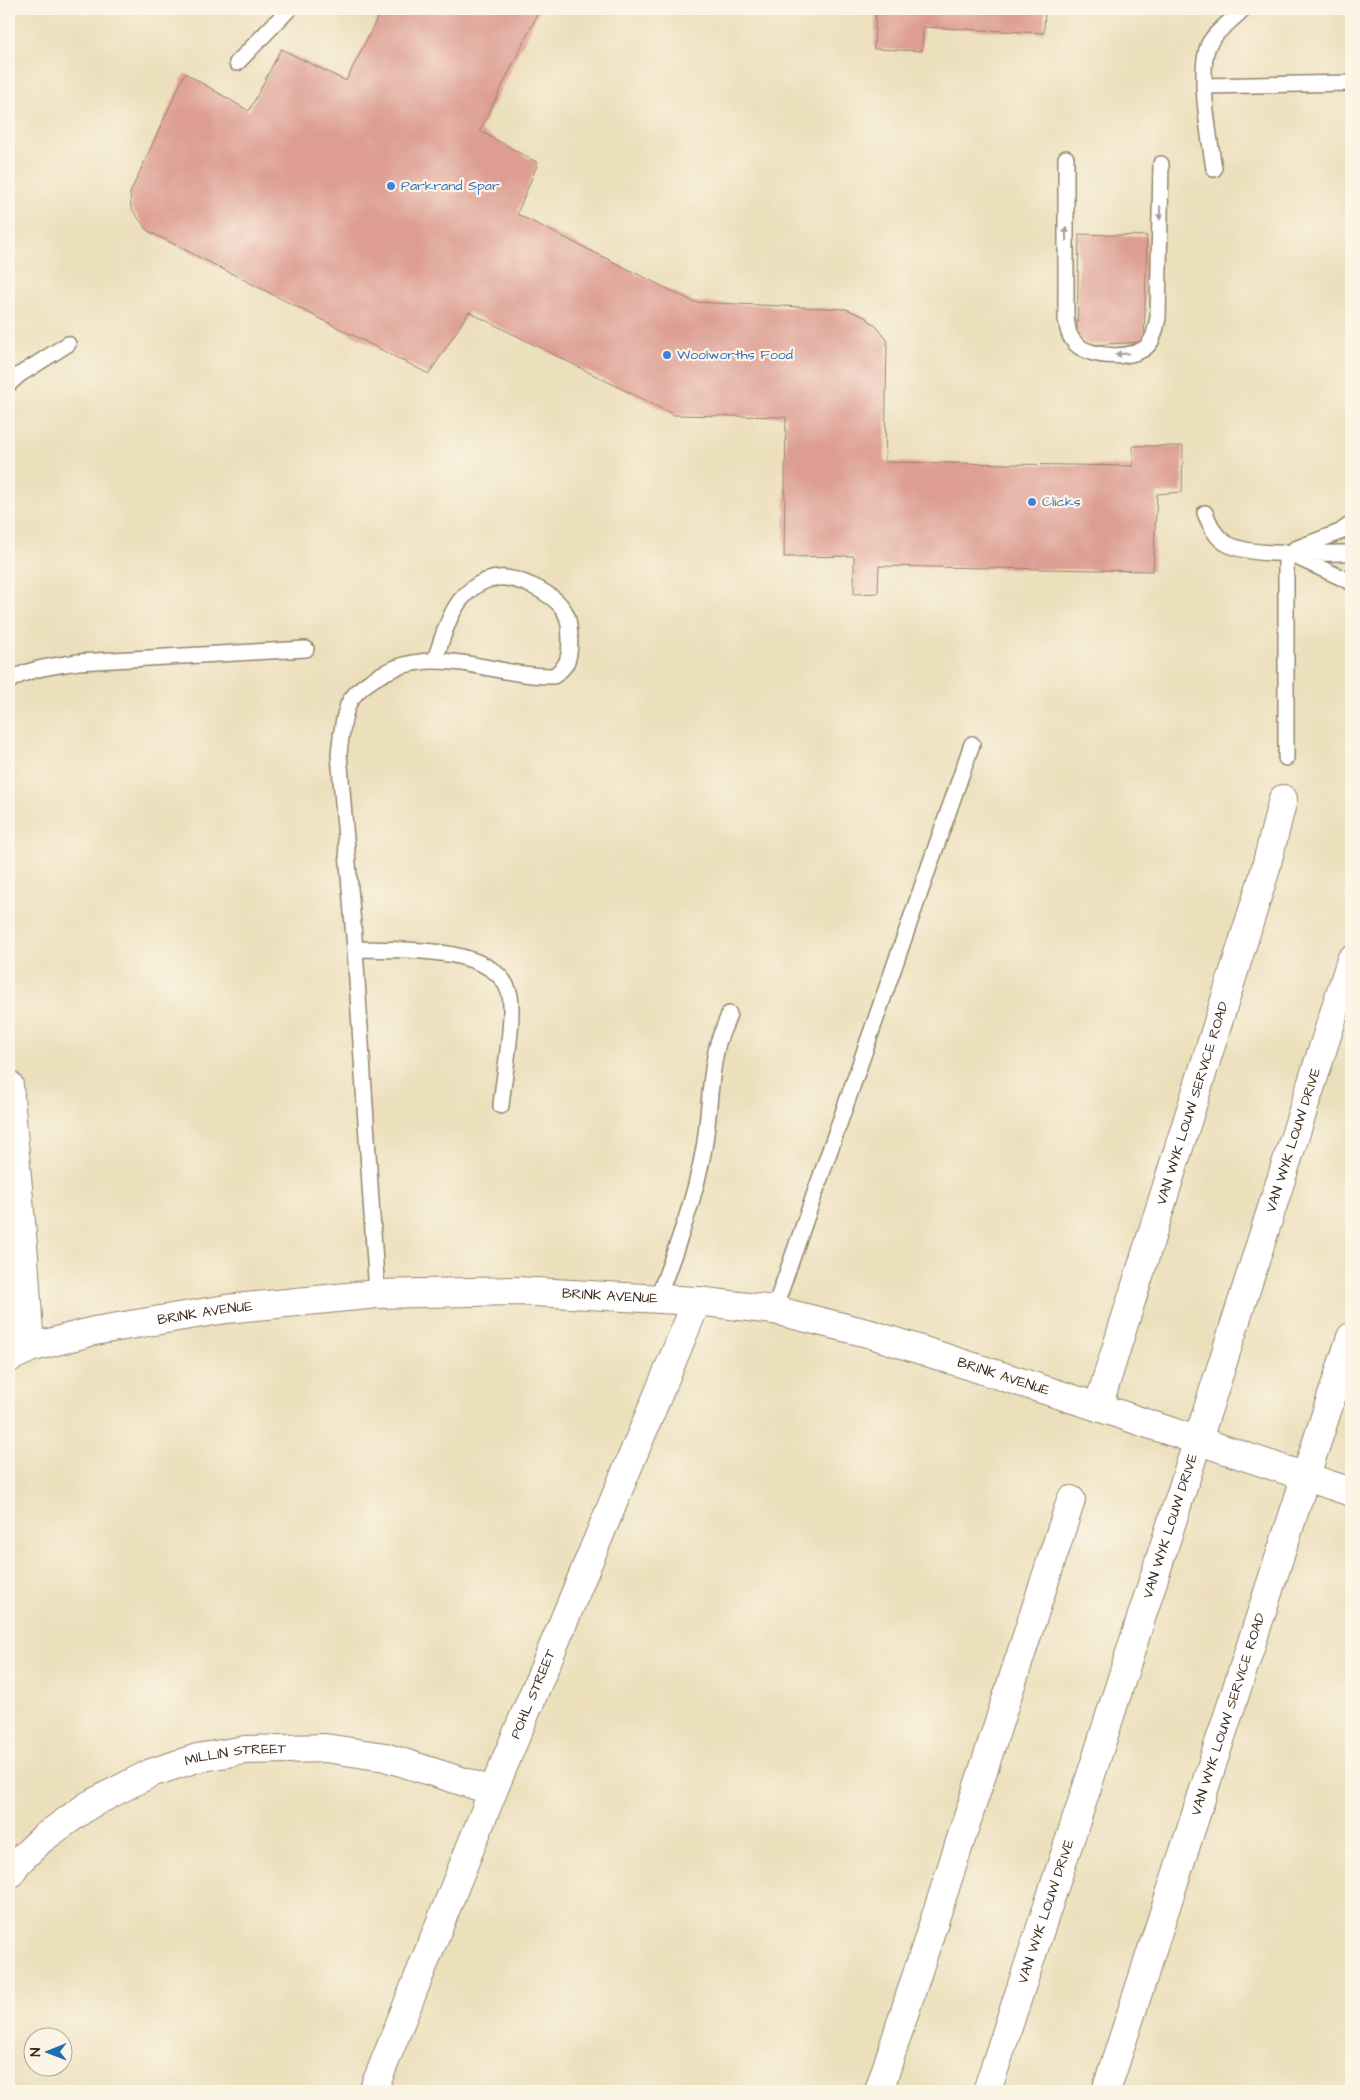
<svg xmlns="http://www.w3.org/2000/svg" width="1360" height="2100" viewBox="0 0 1360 2100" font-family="'Architects Daughter',sans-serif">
  <rect width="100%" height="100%" fill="#fcf5e5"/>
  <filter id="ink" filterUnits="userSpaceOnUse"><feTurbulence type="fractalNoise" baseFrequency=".02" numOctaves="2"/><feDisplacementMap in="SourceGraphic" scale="10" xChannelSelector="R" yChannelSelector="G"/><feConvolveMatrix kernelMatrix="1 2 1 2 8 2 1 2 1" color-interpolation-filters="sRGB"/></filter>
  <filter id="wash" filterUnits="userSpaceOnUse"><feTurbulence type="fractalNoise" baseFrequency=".0096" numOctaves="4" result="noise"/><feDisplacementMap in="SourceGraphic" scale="20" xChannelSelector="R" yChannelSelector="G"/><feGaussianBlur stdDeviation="1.12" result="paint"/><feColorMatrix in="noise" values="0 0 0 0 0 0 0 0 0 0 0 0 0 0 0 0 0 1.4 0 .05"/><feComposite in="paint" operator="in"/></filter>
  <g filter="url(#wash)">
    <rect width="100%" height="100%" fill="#ecdfbc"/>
    <g id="blocks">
      <path fill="#dd9d93" d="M 382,9 L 540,9 L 480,131 L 538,163 L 517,214 L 694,302 L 846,309 L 865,317 L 877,327 L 887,340 L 885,462 L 1133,466 L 1133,446 L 1183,446 L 1182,492 L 1157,494 L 1153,571 L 879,566 L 878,593 L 854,594 L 854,556 L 784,557 L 786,417 L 674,415 L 469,312 L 429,374 L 148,231 L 131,208 L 130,193 L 185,73 L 249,111 L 281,49 L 346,81 Z
        M 876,9 L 1045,9 L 1044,33 L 923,27 L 922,51 L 874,49 Z
        M 1079,234 L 1147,236 L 1144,342 L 1088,345 L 1077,335 Z"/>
    </g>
  </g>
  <g filter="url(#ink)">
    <use href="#blocks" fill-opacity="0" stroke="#94846d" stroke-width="1"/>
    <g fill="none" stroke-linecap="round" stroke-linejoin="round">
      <g stroke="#94846d" stroke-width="18">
        <path id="lane" d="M 237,63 L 289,9
          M 1204,86 L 1351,83
          M 1066,158 L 1066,319 C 1068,329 1068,336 1076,344 C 1090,358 1136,361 1149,344 C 1155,337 1156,326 1158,318 L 1161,164
          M 1214,169 C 1210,140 1196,66 1210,42 C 1218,29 1233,20 1243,9
          M 9,384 L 19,375 L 68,344
          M 1205,513 C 1210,524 1214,535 1224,542 C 1249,559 1319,552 1351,553
          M 1295,549 L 1340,532 L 1351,524
          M 1292,555 L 1351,582
          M 9,681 C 29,668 55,666 78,662 L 306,649
          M 1286,758 L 1286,552
          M 355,949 C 395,950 494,944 509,992 C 516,1013 503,1081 501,1106
          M 377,1294 L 355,949 L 339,754 C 341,737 342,721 348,705 C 352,695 363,686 372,680 C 434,639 488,677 554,676 C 558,672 563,669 565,665 C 572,655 571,622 565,612 C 555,593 513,573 492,579 C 482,581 473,587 466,594 C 449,610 443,638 435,659
          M 658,1297 C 676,1249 695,1200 704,1148 C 710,1113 709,1077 718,1043 C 721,1033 726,1024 729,1014
          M 774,1310 L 972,744"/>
      </g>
      <g stroke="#94846d" stroke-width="30">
        <g id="street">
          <path d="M 9,1085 L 24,1257 L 30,1348"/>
          <path id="s1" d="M 9,1358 L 30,1348 L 94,1331 L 226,1309 L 377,1294 L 517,1291 L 697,1301 L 774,1310 L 871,1334 L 1098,1407 L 1351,1492"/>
          <path id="s2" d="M 1098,1407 L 1264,875 L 1283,799"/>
          <path id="s3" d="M 9,1875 L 18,1862 L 43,1838 L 89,1805 L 151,1773 L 197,1758 L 245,1750 L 325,1748 L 385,1757 L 493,1791"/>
          <path id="s4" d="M 373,2091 L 493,1791 L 697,1301"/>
          <path d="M 879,2091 L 1071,1500"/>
          <path id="s5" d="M 1106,2091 L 1351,1337"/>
        </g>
      </g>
      <g stroke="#94846d" stroke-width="30">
        <g id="secondary">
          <path id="s6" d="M 987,2091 L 1093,1769 L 1351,960"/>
        </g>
      </g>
      <use href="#lane" stroke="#fff" stroke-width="15"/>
      <use href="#street" stroke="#fff" stroke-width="28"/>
      <use href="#secondary" stroke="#fff" stroke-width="28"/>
    </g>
    <defs><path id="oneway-solid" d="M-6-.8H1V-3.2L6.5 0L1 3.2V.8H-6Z" transform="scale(1.25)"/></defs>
    <g fill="#a79f9a">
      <use href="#oneway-solid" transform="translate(1160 213) rotate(91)"/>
      <use href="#oneway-solid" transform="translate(1066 234) rotate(-90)"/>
      <use href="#oneway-solid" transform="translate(1122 354) rotate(175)"/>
    </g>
  </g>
  <g fill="#3f7fe0" stroke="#fcf5e5" stroke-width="2">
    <circle cx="391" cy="186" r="5"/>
    <circle cx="667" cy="355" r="5"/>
    <circle cx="1032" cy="502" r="5"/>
  </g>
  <g text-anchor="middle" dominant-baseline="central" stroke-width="4.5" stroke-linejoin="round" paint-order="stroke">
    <g font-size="14" fill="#366cbe" stroke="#fcf5e5" text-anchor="start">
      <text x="401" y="186">Parkrand Spar</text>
      <text x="677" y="355">Woolworths Food</text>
      <text x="1042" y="502">Clicks</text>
    </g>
    <g font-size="14" fill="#3b2a1e" stroke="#fcf5e5">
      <text stroke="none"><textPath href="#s2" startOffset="318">VAN WYK LOUW SERVICE ROAD</textPath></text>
      <text stroke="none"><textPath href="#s6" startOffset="999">VAN WYK LOUW DRIVE</textPath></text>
      <text stroke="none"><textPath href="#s1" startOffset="608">BRINK AVENUE</textPath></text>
      <text stroke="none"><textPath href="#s1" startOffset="202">BRINK AVENUE</textPath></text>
      <text stroke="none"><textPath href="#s1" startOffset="1012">BRINK AVENUE</textPath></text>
      <text stroke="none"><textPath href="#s6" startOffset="594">VAN WYK LOUW DRIVE</textPath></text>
      <text stroke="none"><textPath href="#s4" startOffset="428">POHL STREET</textPath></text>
      <text stroke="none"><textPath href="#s5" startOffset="396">VAN WYK LOUW SERVICE ROAD</textPath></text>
      <text stroke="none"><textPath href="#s3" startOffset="264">MILLIN STREET</textPath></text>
      <text stroke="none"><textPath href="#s6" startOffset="189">VAN WYK LOUW DRIVE</textPath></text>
    </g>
  </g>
  <rect width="1360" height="2100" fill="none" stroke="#fcf5e5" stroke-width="30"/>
  <g transform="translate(48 2052) rotate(269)"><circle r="24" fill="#fcf5e5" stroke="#afa495"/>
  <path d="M0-4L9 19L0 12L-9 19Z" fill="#1f6fb2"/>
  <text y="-8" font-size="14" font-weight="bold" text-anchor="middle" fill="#3b2a1e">N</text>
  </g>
</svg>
